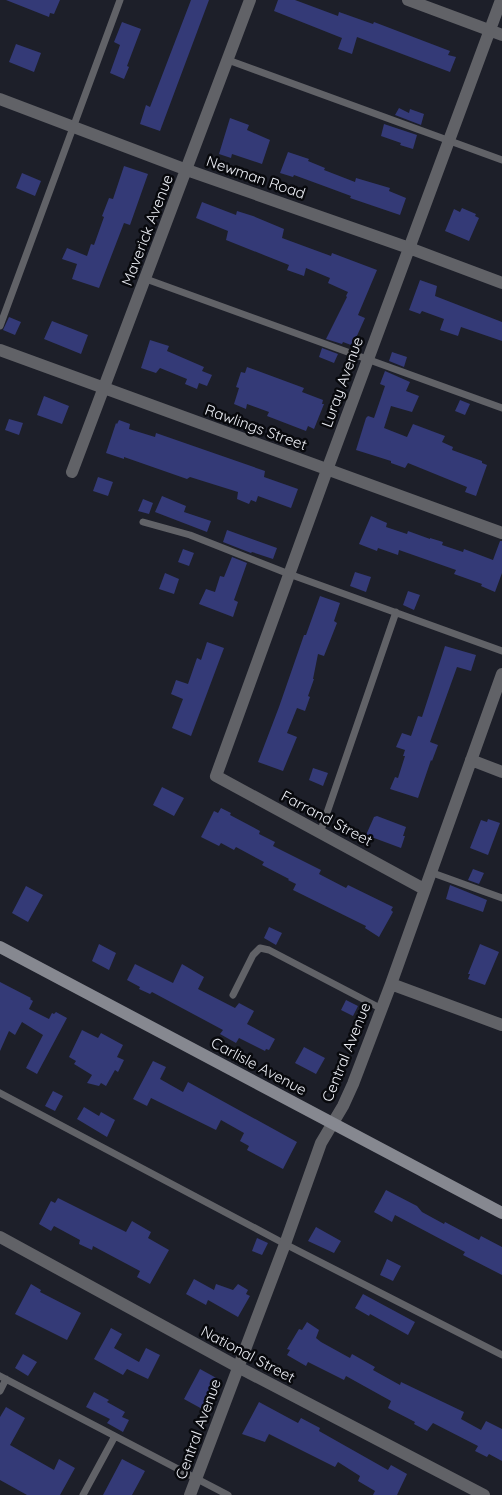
<svg xmlns="http://www.w3.org/2000/svg" width="502" height="1495" viewBox="0 0 502 1495" font-family="Quicksand,sans-serif">
  <rect width="100%" height="100%" fill="#1d1f29"/>
  <path fill="#343a77" d="M 6,0 L 60,0 L 54,14 L 50,13 L 49,17 Z
    M 191,0 L 209,0 L 160,131 L 140,124 L 146,105 L 150,107 Z
    M 278,0 L 295,0 L 338,16 L 339,12 L 373,24 L 374,22 L 450,51 L 448,55 L 456,57 L 450,72 L 357,37 L 352,54 L 338,49 L 342,38 L 274,11 Z
    M 122,22 L 141,29 L 127,66 L 129,67 L 124,79 L 110,73 L 120,45 L 114,42 Z
    M 16,44 L 41,53 L 34,72 L 9,62 Z
    M 399,108 L 409,113 L 410,109 L 424,114 L 421,125 L 395,115 Z
    M 230,118 L 249,125 L 247,130 L 270,140 L 262,164 L 232,154 L 231,158 L 219,154 Z
    M 384,124 L 417,135 L 413,149 L 400,145 L 401,143 L 381,136 Z
    M 288,152 L 309,159 L 308,161 L 325,168 L 324,170 L 355,182 L 356,178 L 390,188 L 389,191 L 406,198 L 400,215 L 350,198 L 351,196 L 324,186 L 294,175 L 293,177 L 280,173 Z
    M 124,166 L 148,174 L 130,225 L 124,223 L 99,288 L 72,279 L 77,264 L 62,259 L 67,248 L 87,256 L 91,244 L 94,245 L 104,217 L 102,216 L 109,198 L 113,199 Z
    M 22,173 L 41,181 L 35,196 L 16,188 Z
    M 202,202 L 236,215 L 237,211 L 253,216 L 284,229 L 282,238 L 331,256 L 332,253 L 377,270 L 358,315 L 365,318 L 356,338 L 354,337 L 351,345 L 343,342 L 342,344 L 326,339 L 347,297 L 346,296 L 348,292 L 328,283 L 330,278 L 306,268 L 304,276 L 287,270 L 289,265 L 226,240 L 228,231 L 196,218 Z
    M 462,208 L 476,214 L 475,216 L 479,218 L 469,241 L 445,231 L 454,209 L 460,212 Z
    M 420,280 L 437,286 L 435,296 L 502,322 L 502,341 L 461,327 L 458,336 L 440,330 L 444,319 L 422,311 L 420,314 L 409,310 Z
    M 9,317 L 21,322 L 15,335 L 3,330 Z
    M 52,321 L 88,335 L 81,354 L 44,339 Z
    M 150,340 L 169,346 L 167,351 L 204,367 L 202,371 L 212,375 L 207,386 L 199,383 L 197,389 L 185,384 L 187,379 L 160,368 L 156,373 L 141,368 Z
    M 322,348 L 338,354 L 334,363 L 319,357 Z
    M 392,352 L 407,357 L 404,367 L 389,361 Z
    M 247,367 L 304,388 L 302,392 L 323,400 L 322,404 L 324,404 L 314,429 L 308,426 L 306,431 L 267,416 L 269,412 L 247,404 L 246,409 L 234,404 L 239,388 L 236,387 L 241,372 L 245,373 Z
    M 385,371 L 410,382 L 406,391 L 419,396 L 412,412 L 391,406 L 384,428 L 407,437 L 413,424 L 445,436 L 442,442 L 453,447 L 452,450 L 482,461 L 482,463 L 487,465 L 476,496 L 465,492 L 467,487 L 408,463 L 405,468 L 391,463 L 391,461 L 356,450 L 366,418 L 368,416 L 374,418 L 385,386 L 380,384 Z
    M 44,396 L 69,406 L 62,424 L 37,415 Z
    M 460,400 L 470,404 L 465,415 L 455,411 Z
    M 9,419 L 23,423 L 19,435 L 5,430 Z
    M 119,420 L 130,424 L 129,429 L 155,437 L 156,433 L 265,471 L 264,477 L 298,489 L 291,508 L 258,496 L 256,502 L 251,500 L 249,504 L 237,499 L 238,492 L 190,477 L 187,479 L 124,457 L 124,459 L 106,453 L 116,423 L 117,424 Z
    M 98,477 L 113,482 L 108,496 L 93,491 Z
    M 162,496 L 186,506 L 184,512 L 211,521 L 207,532 L 155,512 Z
    M 143,499 L 153,503 L 149,514 L 138,511 Z
    M 371,516 L 387,523 L 386,527 L 407,534 L 408,531 L 430,539 L 430,538 L 443,542 L 442,545 L 463,552 L 464,549 L 493,560 L 500,541 L 502,541 L 502,573 L 495,592 L 481,586 L 482,584 L 454,574 L 456,570 L 399,550 L 398,555 L 378,548 L 377,551 L 359,544 Z
    M 227,530 L 277,548 L 273,559 L 252,552 L 251,553 L 223,542 Z
    M 183,549 L 194,553 L 189,566 L 178,562 Z
    M 232,557 L 247,563 L 234,600 L 238,602 L 233,617 L 199,604 L 206,589 L 215,592 L 220,576 L 224,577 Z
    M 355,572 L 371,577 L 366,592 L 350,586 Z
    M 165,573 L 179,579 L 174,594 L 159,589 Z
    M 408,591 L 420,595 L 414,610 L 403,605 Z
    M 320,596 L 340,603 L 334,621 L 337,623 L 324,656 L 318,654 L 313,679 L 314,679 L 308,696 L 310,697 L 305,711 L 297,708 L 287,733 L 297,737 L 283,771 L 258,762 L 279,707 L 304,635 L 306,635 Z
    M 207,642 L 224,648 L 191,736 L 172,728 L 183,699 L 171,694 L 176,680 L 188,684 L 197,658 L 201,660 Z
    M 445,646 L 476,655 L 471,671 L 457,667 L 430,742 L 438,745 L 432,761 L 431,760 L 418,798 L 390,789 L 395,777 L 398,778 L 405,756 L 403,756 L 405,750 L 396,747 L 402,733 L 411,736 L 418,716 L 422,717 Z
    M 313,768 L 328,773 L 323,786 L 309,780 Z
    M 162,787 L 184,798 L 174,816 L 153,805 Z
    M 221,808 L 231,813 L 230,815 L 260,831 L 259,834 L 275,842 L 273,846 L 321,870 L 319,874 L 346,888 L 348,885 L 393,907 L 391,910 L 393,912 L 379,937 L 365,928 L 366,926 L 293,890 L 296,884 L 288,880 L 289,879 L 262,865 L 264,862 L 236,847 L 234,850 L 221,843 L 219,846 L 201,837 L 214,811 L 218,813 Z
    M 377,816 L 406,827 L 403,836 L 405,836 L 401,848 L 366,835 L 374,817 Z
    M 488,819 L 500,823 L 488,855 L 470,848 L 481,820 L 487,822 Z
    M 473,869 L 484,873 L 479,884 L 468,880 Z
    M 450,885 L 487,900 L 483,912 L 446,899 Z
    M 26,886 L 43,895 L 28,922 L 12,913 Z
    M 269,927 L 282,933 L 276,945 L 264,938 Z
    M 99,944 L 116,953 L 109,970 L 92,961 Z
    M 480,944 L 499,952 L 485,985 L 468,979 L 470,974 L 468,974 Z
    M 135,964 L 173,983 L 182,964 L 204,977 L 198,989 L 235,1008 L 239,1003 L 254,1011 L 247,1024 L 275,1039 L 269,1050 L 266,1049 L 265,1051 L 239,1038 L 236,1043 L 220,1034 L 223,1030 L 152,992 L 150,994 L 139,989 L 140,987 L 127,980 Z
    M 0,982 L 31,998 L 30,999 L 33,1001 L 29,1009 L 49,1019 L 52,1013 L 54,1014 L 56,1012 L 67,1018 L 37,1074 L 26,1068 L 43,1035 L 22,1022 L 15,1035 L 9,1031 L 0,1051 Z
    M 346,1000 L 358,1006 L 353,1016 L 341,1010 Z
    M 82,1030 L 98,1038 L 101,1033 L 123,1045 L 117,1057 L 124,1060 L 118,1072 L 115,1070 L 106,1086 L 101,1083 L 99,1086 L 87,1083 L 92,1075 L 74,1064 L 76,1061 L 69,1057 Z
    M 304,1047 L 325,1058 L 316,1074 L 295,1063 Z
    M 153,1061 L 166,1067 L 160,1079 L 183,1092 L 188,1082 L 297,1142 L 283,1169 L 247,1150 L 249,1146 L 240,1141 L 244,1133 L 221,1120 L 216,1130 L 151,1098 L 147,1106 L 133,1099 Z
    M 53,1091 L 63,1096 L 55,1111 L 45,1106 Z
    M 84,1107 L 99,1116 L 101,1112 L 115,1120 L 107,1137 L 77,1119 Z
    M 386,1190 L 417,1206 L 422,1212 L 444,1224 L 445,1222 L 479,1240 L 481,1236 L 502,1247 L 502,1275 L 463,1255 L 465,1252 L 395,1215 L 392,1222 L 374,1212 Z
    M 58,1198 L 126,1232 L 132,1221 L 151,1232 L 148,1238 L 169,1250 L 150,1284 L 137,1277 L 140,1271 L 93,1246 L 92,1250 L 79,1244 L 80,1240 L 54,1226 L 51,1231 L 39,1224 L 51,1201 L 55,1203 Z
    M 316,1227 L 341,1241 L 334,1253 L 308,1241 Z
    M 257,1238 L 268,1243 L 262,1255 L 252,1251 Z
    M 387,1259 L 401,1266 L 393,1281 L 380,1275 Z
    M 194,1279 L 214,1290 L 216,1284 L 233,1290 L 238,1284 L 248,1290 L 246,1294 L 250,1296 L 238,1317 L 208,1300 L 206,1305 L 186,1294 Z
    M 31,1284 L 41,1290 L 40,1292 L 81,1313 L 67,1340 L 15,1314 Z
    M 363,1294 L 415,1322 L 408,1335 L 370,1314 L 369,1316 L 355,1308 Z
    M 307,1322 L 319,1330 L 316,1338 L 321,1342 L 350,1358 L 352,1354 L 375,1367 L 373,1370 L 400,1385 L 401,1382 L 464,1412 L 461,1419 L 481,1430 L 486,1421 L 502,1429 L 502,1461 L 489,1454 L 487,1457 L 475,1451 L 478,1446 L 433,1423 L 427,1431 L 414,1424 L 415,1422 L 388,1408 L 391,1401 L 346,1376 L 344,1380 L 308,1362 L 306,1366 L 287,1355 L 290,1350 L 287,1349 L 299,1329 L 302,1330 Z
    M 111,1328 L 122,1334 L 114,1348 L 139,1362 L 146,1348 L 160,1355 L 148,1379 L 127,1369 L 123,1375 L 94,1359 Z
    M 23,1354 L 37,1362 L 28,1376 L 15,1368 Z
    M 200,1369 L 220,1380 L 204,1410 L 184,1399 Z
    M 94,1392 L 109,1400 L 107,1402 L 125,1412 L 122,1417 L 129,1420 L 123,1432 L 107,1423 L 110,1419 L 86,1407 Z
    M 259,1402 L 298,1423 L 301,1418 L 320,1428 L 319,1431 L 388,1470 L 391,1465 L 407,1474 L 397,1495 L 373,1495 L 375,1491 L 358,1481 L 360,1476 L 338,1462 L 335,1467 L 269,1434 L 265,1442 L 242,1434 Z
    M 6,1407 L 25,1418 L 10,1445 L 54,1470 L 59,1459 L 75,1468 L 60,1495 L 27,1495 L 0,1480 L 0,1417 Z
    M 122,1459 L 145,1471 L 132,1495 L 103,1495 Z"/>
  <g fill="none" stroke-linecap="round" stroke-linejoin="round">
    <path stroke="#616267" stroke-width="7" d="M 228,60 L 502,160
      M 146,279 L 502,408
      M 0,326 L 120,0
      M 143,522 L 190,535 L 289,574 L 502,651
      M 320,833 L 396,612
      M 430,872 L 502,898
      M 233,995 L 253,955 L 260,948 L 269,950 L 380,1008
      M 0,1093 L 285,1244 L 502,1355
      M 0,1376 L 228,1495
      M 0,1391 L 6,1379
      M 83,1495 L 115,1436"/>
    <path stroke="#616267" stroke-width="12" d="M 408,0 L 502,35
      M 0,99 L 187,170 L 409,248 L 502,283
      M 0,350 L 502,533
      M 72,472 L 250,0
      M 471,760 L 502,772
      M 424,889 L 216,776 L 327,470 L 501,0
      M 391,984 L 502,1025
      M 0,1237 L 238,1367 L 484,1495
      M 190,1495 L 285,1244 L 321,1143 L 343,1106 L 353,1084 L 391,984 L 502,674"/>
    <path stroke="#868890" stroke-width="12" d="M 0,947 L 502,1213"/>
  </g>
  <g text-anchor="middle" dominant-baseline="central" stroke-width="5" stroke-linejoin="round" paint-order="stroke">
    <g font-size="15" fill="#edeff6" stroke="#08090d">
      <text transform="translate(256 177) rotate(19)">Newman Road</text>
      <text transform="translate(147 230) rotate(-69)">Maverick Avenue</text>
      <text transform="translate(342 382) rotate(-70)">Luray Avenue</text>
      <text transform="translate(256 427) rotate(20)">Rawlings Street</text>
      <text transform="translate(327 818) rotate(28)">Farrand Street</text>
      <text transform="translate(346 1052) rotate(-68)">Central Avenue</text>
      <text transform="translate(259 1066) rotate(28)">Carlisle Avenue</text>
      <text transform="translate(248 1354) rotate(28)">National Street</text>
      <text transform="translate(198 1429) rotate(-70)">Central Avenue</text>
    </g>
  </g>
</svg>
